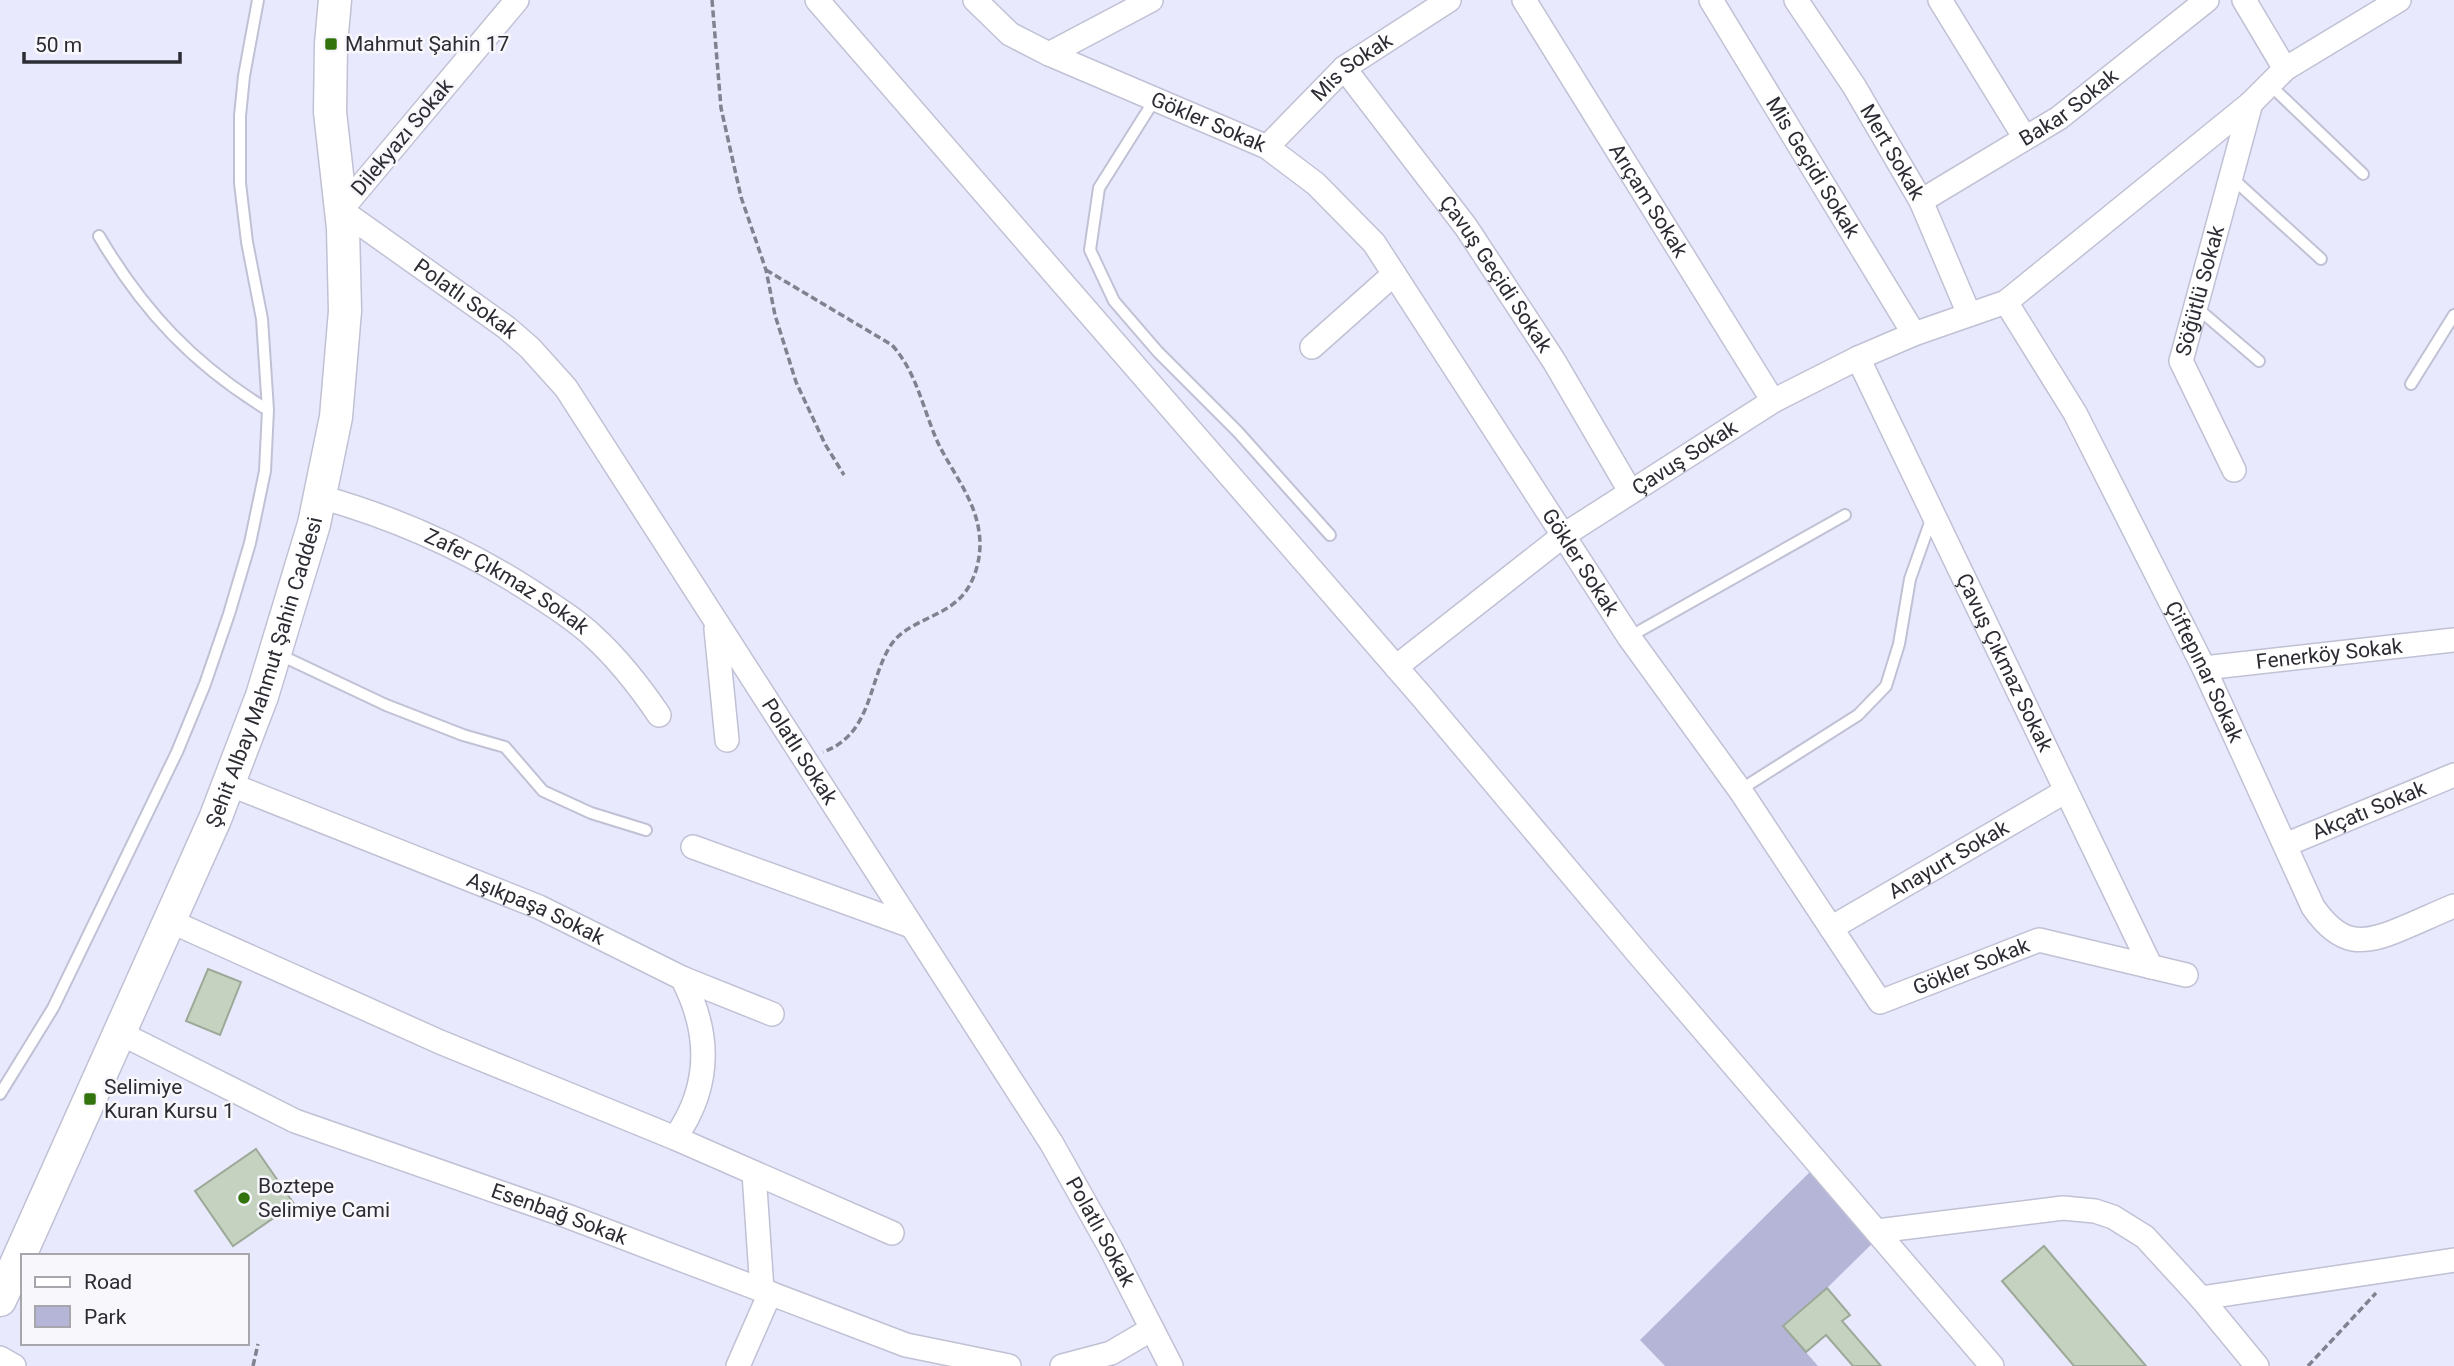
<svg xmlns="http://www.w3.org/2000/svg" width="2454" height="1366" viewBox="0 0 2454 1366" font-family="Roboto,sans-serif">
  <rect width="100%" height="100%" fill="#e9e9fe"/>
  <path fill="#b5b5d8" d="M 1819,1163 L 1881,1235 L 1827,1288 L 1783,1326 L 1818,1366 L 1665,1366 L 1640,1340 Z"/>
  <path fill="#c5d2c0" stroke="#9da998" stroke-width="2" d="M 208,969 L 241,982 L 220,1035 L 186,1021 Z
    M 256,1149 L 294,1204 L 233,1246 L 195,1191 Z
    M 2044,1246 L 2146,1366 L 2074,1366 L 2002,1281 Z
    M 1827,1288 L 1850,1315 L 1842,1321 L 1881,1366 L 1853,1366 L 1826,1335 L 1806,1352 L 1783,1326 Z"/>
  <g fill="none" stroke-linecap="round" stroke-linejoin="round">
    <g stroke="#c1c1d5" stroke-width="14">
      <path id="lane" d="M 2269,84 L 2363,174
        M 1155,99 L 1099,188 L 1090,250 L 1114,301 L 1158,352 L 1238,432 L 1330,535
        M 2231,177 L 2321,259
        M 99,236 C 143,311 194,365 268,410
        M 2196,307 L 2259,361
        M 2411,384 L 2454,315
        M 1629,637 L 1845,515
        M 278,654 L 386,705 L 463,735 L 505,747 L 543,791 L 591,813 L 646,830
        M 1740,790 L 1858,715 L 1886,686 L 1899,644 L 1910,579 L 1932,517
        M 0,1094 L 53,1008 L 177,752 L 205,684 L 229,614 L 250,543 L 265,471 L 268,410 L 262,319 L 247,242 L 240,183 L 240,116 L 244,76 L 258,0"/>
    </g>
    <g stroke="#c1c1d5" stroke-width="26">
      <g id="street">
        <path id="s1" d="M 517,0 L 341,210 L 507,328 L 530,348 L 566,388 L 1052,1144 L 1111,1249 L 1171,1366"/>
        <path d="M 817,0 L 1423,698 L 1641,957 L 1992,1366"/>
        <path id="s2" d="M 975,0 L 1010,34 L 1049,54 L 1267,147 L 1316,184 L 1374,243 L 1629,637 L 1740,790 L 1880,1002 L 2039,940 L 2186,975"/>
        <path id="s3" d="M 1524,0 L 1773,401"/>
        <path id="s4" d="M 1711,0 L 1914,334"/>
        <path id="s5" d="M 1796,0 L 1854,86 L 1921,201 L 1969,314"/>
        <path d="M 1940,0 L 2025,138"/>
        <path d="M 2244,0 L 2285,69"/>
        <path d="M 1049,54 L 1151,0"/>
        <path id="s6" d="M 1344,68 L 1466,227 L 1554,361 L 1630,491"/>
        <path id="s7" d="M 1267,147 L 1344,68 L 1449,0"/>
        <path id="s8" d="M 1921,201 L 2059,118 L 2207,0"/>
        <path id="s9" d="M 2006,302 L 2075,413 L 2204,668 L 2313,907 C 2340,946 2362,946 2403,928 C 2420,921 2437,913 2454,906"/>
        <path d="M 1312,347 L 1394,274"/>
        <path id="s10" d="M 1858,358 L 2151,967"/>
        <path id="s11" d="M 2234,470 L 2181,361 L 2251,103"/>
        <path id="s12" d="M 321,497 C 395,518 464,548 529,590 C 552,605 575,619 594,637 C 619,660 640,687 659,715"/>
        <path d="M 716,629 L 727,740"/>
        <path id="s13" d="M 1396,667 L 1564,535 L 1773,401 L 1858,358 L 1914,334 L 2006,302 L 2251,103 L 2285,69 L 2399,0"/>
        <path id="s14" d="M 2204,668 L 2454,640"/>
        <path id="s15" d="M 229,784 L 539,907 L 682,978 C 711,1033 711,1087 675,1138"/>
        <path id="s16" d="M 2285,845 L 2454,775"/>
        <path d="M 693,847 L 911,926"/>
        <path d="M 170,921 L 440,1042 L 675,1138 L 892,1233"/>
        <path id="s17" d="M 1831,928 L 2066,791"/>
        <path d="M 682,978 L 772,1014"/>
        <path id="s18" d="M 120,1033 L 295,1121 L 567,1216 L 906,1345 L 1009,1366"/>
        <path d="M 754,1173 L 762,1290"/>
        <path d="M 1877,1231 L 2063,1208 L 2095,1211 L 2113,1217 L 2145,1237 L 2201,1298 L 2257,1366"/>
        <path d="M 2201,1298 L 2454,1260"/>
        <path d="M 0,1358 L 14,1366"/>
        <path d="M 738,1366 L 770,1293"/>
        <path d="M 1062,1366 L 1111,1353 L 1152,1329"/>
      </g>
    </g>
    <g stroke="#c1c1d5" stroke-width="35">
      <g id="secondary">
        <path id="s19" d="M 0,1300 L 215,819 L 262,696 L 314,524 L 336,417 L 345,311 L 343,228 L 330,112 L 331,44 L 335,0"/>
      </g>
    </g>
    <path stroke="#81818f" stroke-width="3.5" stroke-dasharray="7 3.5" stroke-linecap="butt" d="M 712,0 L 721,108 L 741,197 L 766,270 L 775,315 L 796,382 L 825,444 L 844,475
      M 766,270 L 892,345 C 918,374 923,411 939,445 C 953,473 975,500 979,532 C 982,550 978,572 968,588 C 949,619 906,618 889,648 C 868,684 871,735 823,752
      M 253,1366 L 258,1344
      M 2308,1366 L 2376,1293"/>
    <use href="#lane" stroke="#fff" stroke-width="10"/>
    <use href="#street" stroke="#fff" stroke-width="23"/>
    <use href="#secondary" stroke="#fff" stroke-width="32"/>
  </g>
  <g fill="#32730e" stroke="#f8f8fc" stroke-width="2.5">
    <rect x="324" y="37" width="14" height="14" rx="3.5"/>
    <rect x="83" y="1092" width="14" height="14" rx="3.5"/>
    <circle cx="244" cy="1198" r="7"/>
  </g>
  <g text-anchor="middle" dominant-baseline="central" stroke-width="5" stroke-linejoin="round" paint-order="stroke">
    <g font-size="21" fill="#2c2c34" stroke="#f8f8fc" text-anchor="start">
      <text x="345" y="44">Mahmut Şahin 17</text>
      <text x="104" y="1087">Selimiye<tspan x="104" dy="24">Kuran Kursu 1</tspan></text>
      <text x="258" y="1186">Boztepe<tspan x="258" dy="24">Selimiye Cami</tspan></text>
    </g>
    <g font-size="21" fill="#2c2c34" stroke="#f8f8fc">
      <text stroke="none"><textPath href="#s7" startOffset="117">Mis Sokak</textPath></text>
      <text stroke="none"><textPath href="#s8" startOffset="175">Bakar Sokak</textPath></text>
      <text stroke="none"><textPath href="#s2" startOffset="266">Gökler Sokak</textPath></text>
      <text transform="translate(402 137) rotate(-50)">Dilekyazı Sokak</text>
      <text stroke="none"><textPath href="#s5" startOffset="180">Mert Sokak</textPath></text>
      <text stroke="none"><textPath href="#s4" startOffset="196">Mis Geçidi Sokak</textPath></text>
      <text stroke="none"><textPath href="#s3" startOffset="236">Arıçam Sokak</textPath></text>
      <text stroke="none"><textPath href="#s6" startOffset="256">Çavuş Geçidi Sokak</textPath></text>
      <text stroke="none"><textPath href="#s11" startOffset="194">Söğütlü Sokak</textPath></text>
      <text stroke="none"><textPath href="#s1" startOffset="427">Polatlı Sokak</textPath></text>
      <text stroke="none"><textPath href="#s13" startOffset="357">Çavuş Sokak</textPath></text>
      <text stroke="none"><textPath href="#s2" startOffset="854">Gökler Sokak</textPath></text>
      <text stroke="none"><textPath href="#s12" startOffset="205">Zafer Çıkmaz Sokak</textPath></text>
      <text stroke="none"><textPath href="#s14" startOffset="126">Fenerköy Sokak</textPath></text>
      <text stroke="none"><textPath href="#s10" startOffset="338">Çavuş Çıkmaz Sokak</textPath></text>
      <text stroke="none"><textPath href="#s19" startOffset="682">Şehit Albay Mahmut Şahin Caddesi</textPath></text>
      <text stroke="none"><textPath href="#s9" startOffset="420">Çiftepınar Sokak</textPath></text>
      <text stroke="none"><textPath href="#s1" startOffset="994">Polatlı Sokak</textPath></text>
      <text stroke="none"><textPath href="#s16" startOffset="91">Akçatı Sokak</textPath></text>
      <text stroke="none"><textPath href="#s17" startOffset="136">Anayurt Sokak</textPath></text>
      <text stroke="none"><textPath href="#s15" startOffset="331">Aşıkpaşa Sokak</textPath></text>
      <text stroke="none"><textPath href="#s2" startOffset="1484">Gökler Sokak</textPath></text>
      <text stroke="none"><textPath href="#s18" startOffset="476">Esenbağ Sokak</textPath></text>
      <text stroke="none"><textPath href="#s1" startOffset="1561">Polatlı Sokak</textPath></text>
    </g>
  </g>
  <rect x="21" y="1254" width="228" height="91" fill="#f8f8fc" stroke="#a6a6ac" stroke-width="2"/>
  <rect x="35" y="1277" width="35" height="10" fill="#ffffff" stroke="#a6a6ac" stroke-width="2"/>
  <text x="84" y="1289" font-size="21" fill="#2c2c34">Road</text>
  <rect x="35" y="1306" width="35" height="21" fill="#b5b5d8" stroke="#a6a6ac" stroke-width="2"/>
  <text x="84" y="1324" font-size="21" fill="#2c2c34">Park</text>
  <path d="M24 52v10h156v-10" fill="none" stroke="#2c2c34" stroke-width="3.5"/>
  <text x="35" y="52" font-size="21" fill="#2c2c34" stroke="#f8f8fc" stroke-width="5" paint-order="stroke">50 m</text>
</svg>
